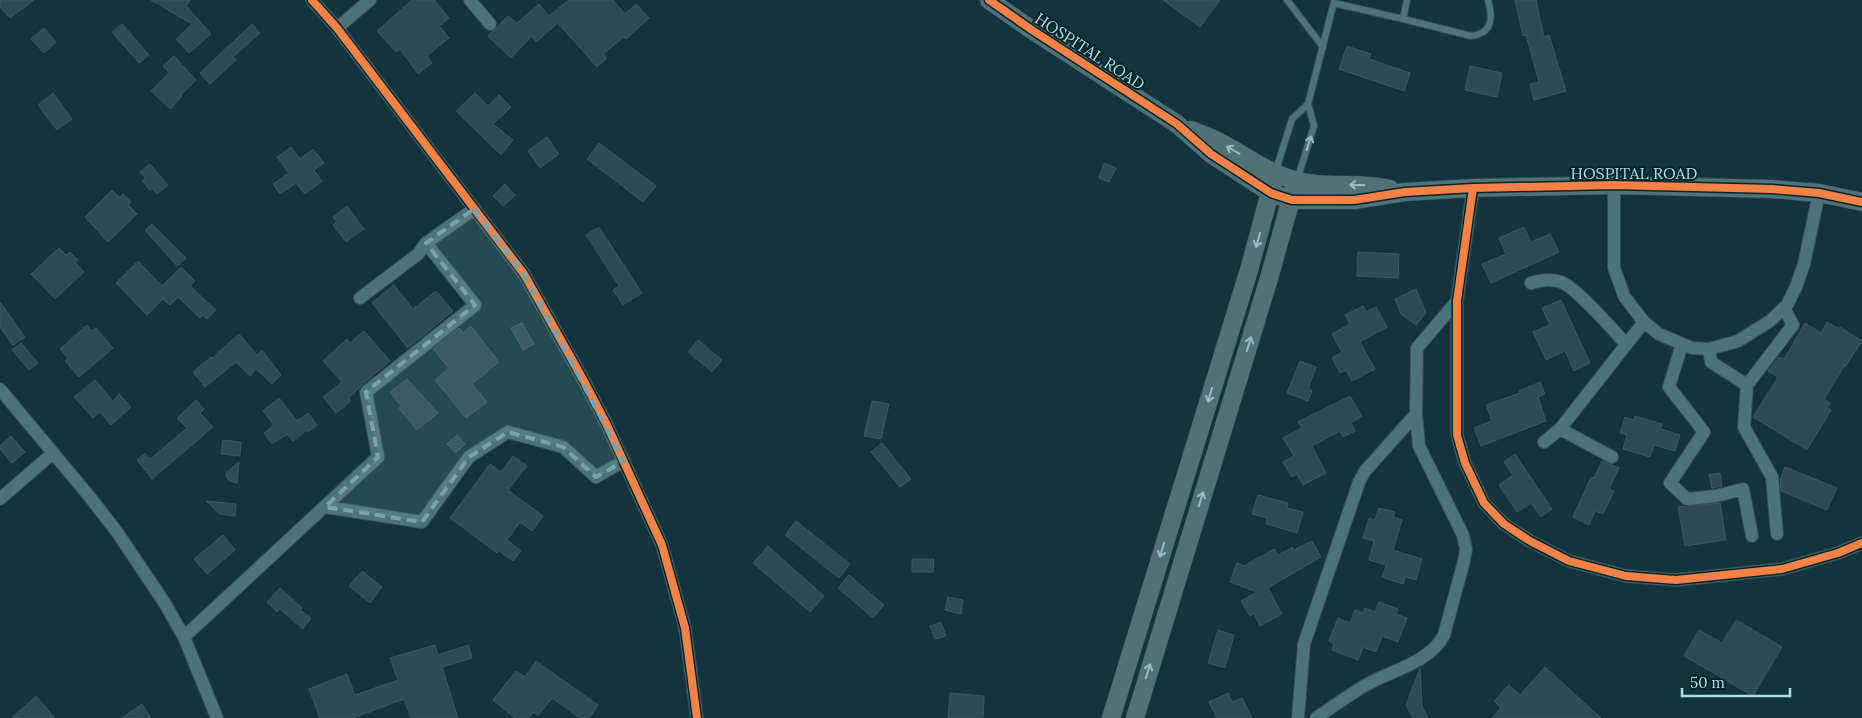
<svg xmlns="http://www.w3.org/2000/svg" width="1862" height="718" viewBox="0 0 1862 718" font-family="Lora,serif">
  <rect width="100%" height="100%" fill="#12343a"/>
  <path fill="#2e4a52" stroke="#385964" d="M 0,0 L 34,0 L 10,18 L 0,7 Z
    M 151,0 L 190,0 L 186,6 L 211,34 L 189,53 L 176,39 L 192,24 Z
    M 412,0 L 434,0 L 449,18 L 439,26 L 449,38 L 427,56 L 432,63 L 418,74 L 400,49 L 396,52 L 377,31 Z
    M 569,0 L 613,0 L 625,14 L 636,4 L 649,18 L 626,39 L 624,37 L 603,54 L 607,58 L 597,67 L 558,23 L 536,42 L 532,36 L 511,58 L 488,36 L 508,16 L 517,23 L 539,4 L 549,16 Z
    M 1163,0 L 1220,0 L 1200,27 Z
    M 1515,0 L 1536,0 L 1544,37 L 1549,35 L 1566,91 L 1534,100 L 1530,84 L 1539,82 L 1526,35 L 1523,36 Z
    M 122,24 L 149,55 L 139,63 L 112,32 Z
    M 252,24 L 260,33 L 233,57 L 236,60 L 210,84 L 200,73 Z
    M 44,28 L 56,42 L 44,53 L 31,39 Z
    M 1347,46 L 1371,54 L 1369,59 L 1410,73 L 1404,91 L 1339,69 Z
    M 174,56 L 196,80 L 181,95 L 182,96 L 170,109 L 151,91 L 169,73 L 163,66 Z
    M 1470,66 L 1502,73 L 1497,97 L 1465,90 Z
    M 53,93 L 72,119 L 57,130 L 38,105 Z
    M 475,93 L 488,106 L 499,95 L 511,107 L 493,124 L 513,140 L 501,155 L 456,111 Z
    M 547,137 L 559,154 L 540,168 L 528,151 Z
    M 599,143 L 656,186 L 643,202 L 587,159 Z
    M 291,147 L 300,159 L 313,149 L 324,163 L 314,170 L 322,181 L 305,194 L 296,183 L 280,194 L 273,184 L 289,173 L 277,157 Z
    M 1104,163 L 1116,168 L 1109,182 L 1099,178 Z
    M 150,164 L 168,185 L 157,194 L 152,188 L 150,190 L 142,181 L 145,178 L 140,172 Z
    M 505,184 L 515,195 L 503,206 L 493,196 Z
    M 112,190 L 120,198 L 123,194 L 131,202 L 128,205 L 137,214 L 108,242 L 85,217 Z
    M 347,206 L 364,229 L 346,242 L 333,225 L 337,222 L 333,217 Z
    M 152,224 L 186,258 L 177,266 L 145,230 Z
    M 599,227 L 642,293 L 623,305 L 613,290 L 619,286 L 586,235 Z
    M 1524,227 L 1531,242 L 1550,234 L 1559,252 L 1491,283 L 1482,264 L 1506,254 L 1499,238 Z
    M 59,248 L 66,255 L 70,252 L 78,260 L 75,262 L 84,272 L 55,299 L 31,274 Z
    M 1358,252 L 1399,254 L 1398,278 L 1357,276 Z
    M 138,261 L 162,286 L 181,267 L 195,281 L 190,286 L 216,310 L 207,319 L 202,315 L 200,318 L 178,297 L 170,305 L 163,299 L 147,315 L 116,283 Z
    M 394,285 L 413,309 L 436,291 L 453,311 L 408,348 L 372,303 Z
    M 1416,289 L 1426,313 L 1416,325 L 1401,314 L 1395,299 Z
    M 1561,300 L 1590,363 L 1574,371 L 1565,351 L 1546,360 L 1533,332 L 1550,325 L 1542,308 Z
    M 0,302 L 25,337 L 13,345 L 0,327 Z
    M 1363,306 L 1366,312 L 1376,307 L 1387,327 L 1360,342 L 1375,369 L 1352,381 L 1346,370 L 1340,373 L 1332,358 L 1342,352 L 1332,334 L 1350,324 L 1345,315 Z
    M 1827,322 L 1839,329 L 1840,327 L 1862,341 L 1845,367 L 1844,366 L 1824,399 L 1830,403 L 1827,408 L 1831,410 L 1807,450 L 1753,417 L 1778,377 L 1768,371 L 1779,357 L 1784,359 L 1805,323 L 1821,333 Z
    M 522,323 L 534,344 L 523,350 L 511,328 Z
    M 87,325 L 92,331 L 96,328 L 113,348 L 79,377 L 65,361 L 68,358 L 60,349 Z
    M 471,326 L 499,362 L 472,384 L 487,402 L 466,418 L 435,380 L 449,368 L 433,349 L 459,328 L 463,333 Z
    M 364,331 L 390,361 L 361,386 L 349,398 L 351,401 L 336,413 L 323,397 L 342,382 L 323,361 L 347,339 L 350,343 Z
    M 239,334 L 257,355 L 262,350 L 281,375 L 272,384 L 256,369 L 250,376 L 236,362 L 205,387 L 193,372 L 211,357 L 212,358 Z
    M 698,340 L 722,360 L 712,372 L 688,352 Z
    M 21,343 L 38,363 L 29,370 L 12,350 Z
    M 1300,361 L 1316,367 L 1308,389 L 1312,391 L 1308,401 L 1287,393 Z
    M 407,379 L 438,413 L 417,430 L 399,408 L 401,406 L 390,392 Z
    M 95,380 L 113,401 L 119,394 L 131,407 L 111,425 L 100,412 L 93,418 L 74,397 Z
    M 1540,382 L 1545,394 L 1538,397 L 1546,421 L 1481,446 L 1474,428 L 1492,421 L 1486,405 L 1520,393 L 1519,391 Z
    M 1350,396 L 1362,416 L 1351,423 L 1355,431 L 1343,437 L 1340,431 L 1312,446 L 1326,473 L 1303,485 L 1297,474 L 1292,477 L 1283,462 L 1294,456 L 1283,438 L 1302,428 L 1298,422 Z
    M 279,398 L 297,421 L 308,413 L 317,425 L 308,432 L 307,430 L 293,441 L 287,434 L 272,444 L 264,433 L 274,425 L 263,411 Z
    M 196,400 L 204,409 L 200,413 L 213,427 L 152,479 L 137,460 L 145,453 L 150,459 L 187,428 L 177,418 Z
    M 872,401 L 889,404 L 881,439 L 864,436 Z
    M 1635,416 L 1662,424 L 1661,429 L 1680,435 L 1675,451 L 1654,445 L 1650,457 L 1623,449 L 1627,435 L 1620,433 L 1625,417 L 1633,420 Z
    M 457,435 L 465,444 L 456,453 L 447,444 Z
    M 11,436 L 25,452 L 12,463 L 0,449 L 0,446 Z
    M 223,440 L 241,442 L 240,456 L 221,454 Z
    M 882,443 L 911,479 L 900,487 L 871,452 Z
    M 1515,454 L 1552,509 L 1541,517 L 1531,503 L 1517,512 L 1499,485 L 1513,475 L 1504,462 Z
    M 513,456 L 527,466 L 508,490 L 543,516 L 532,531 L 520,522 L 507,540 L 521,551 L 513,561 L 499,551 L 497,553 L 450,518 L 490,464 L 501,472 Z
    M 1602,461 L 1619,468 L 1609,489 L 1614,491 L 1603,514 L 1595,511 L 1589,525 L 1573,517 L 1591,477 L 1594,478 Z
    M 239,462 L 237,483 L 229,481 L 226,475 L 227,472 Z
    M 1785,467 L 1837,488 L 1827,510 L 1781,491 L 1780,480 Z
    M 1720,473 L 1722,486 L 1712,488 L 1709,475 Z
    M 1258,495 L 1288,503 L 1287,508 L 1303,512 L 1297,533 L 1266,524 L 1267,518 L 1252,514 Z
    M 206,501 L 236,504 L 235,516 L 220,514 Z
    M 1720,503 L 1726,540 L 1685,546 L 1678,507 Z
    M 1379,508 L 1395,512 L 1393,517 L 1402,520 L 1393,550 L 1422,559 L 1416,580 L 1405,577 L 1403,584 L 1382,577 L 1386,565 L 1369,560 L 1374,541 L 1363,538 L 1369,518 L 1375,520 Z
    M 796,521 L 850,564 L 839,578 L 785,535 Z
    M 223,535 L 235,550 L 207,574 L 194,559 Z
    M 1312,541 L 1321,557 L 1268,588 L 1282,614 L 1260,626 L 1254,614 L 1250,616 L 1241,601 L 1257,592 L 1230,582 L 1237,563 L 1244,566 L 1274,549 L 1278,555 L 1293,547 L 1292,551 Z
    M 768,546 L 824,596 L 810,612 L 753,563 Z
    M 912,559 L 934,559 L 933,572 L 912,572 Z
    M 362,571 L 382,587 L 370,603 L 349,586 Z
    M 849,575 L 884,605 L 873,618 L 838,588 Z
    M 280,588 L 302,608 L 300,610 L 311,618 L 303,629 L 280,609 L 277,612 L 267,602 Z
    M 948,597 L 963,600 L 961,614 L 945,610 Z
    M 1379,602 L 1398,609 L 1396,614 L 1407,618 L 1398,642 L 1382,636 L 1376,652 L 1363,647 L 1358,660 L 1332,650 L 1334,644 L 1329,641 L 1338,618 L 1350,623 L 1355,610 L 1363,613 L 1365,608 L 1375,612 Z
    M 1736,620 L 1782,647 L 1753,696 L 1684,656 L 1699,630 L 1722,643 Z
    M 941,622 L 946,636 L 935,639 L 930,626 Z
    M 1218,630 L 1234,635 L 1225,668 L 1208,663 Z
    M 435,645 L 438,655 L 468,645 L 472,658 L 442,667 L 458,718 L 411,718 L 404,699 L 353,718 L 320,718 L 309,689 L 347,674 L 355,695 L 398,680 L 390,658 Z
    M 536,661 L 598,705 L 589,718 L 580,718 L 552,698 L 538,716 L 533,712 L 529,718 L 515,718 L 493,700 L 516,671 L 525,677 Z
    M 1545,667 L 1601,718 L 1492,718 L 1501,708 L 1494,701 L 1509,685 L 1520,695 Z
    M 1420,668 L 1422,706 L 1428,718 L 1413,718 L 1406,705 Z
    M 950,693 L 984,696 L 983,718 L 948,718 Z
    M 1228,693 L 1232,702 L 1242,698 L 1252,718 L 1217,718 L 1209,702 Z
    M 36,696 L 55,718 L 12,718 Z
    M 142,704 L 151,718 L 122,718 Z"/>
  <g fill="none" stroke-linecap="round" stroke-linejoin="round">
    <g stroke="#344f55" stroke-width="8">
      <path id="lane" d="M 1287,0 L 1323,47
        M 1334,3 L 1403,19 L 1471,36 C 1493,33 1493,18 1488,0
        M 1403,19 L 1407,0
        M 1275,173 L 1292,119 L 1308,104
        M 1297,180 L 1314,126 L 1308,104 L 1334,2"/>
    </g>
    <g stroke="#344f55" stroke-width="14">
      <path id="street" d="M 312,0 L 337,28 L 524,274 L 584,381 L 606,423 L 662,545 L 685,628 L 697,718
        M 470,0 L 490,24
        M 337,28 L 370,0
        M 1614,185 L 1614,268 L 1624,296 L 1644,322 L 1659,334 L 1692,348 L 1709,349 L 1738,341 L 1770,321 L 1787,305 L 1796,287 L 1804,264 L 1819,193
        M 1473,188 L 1457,301 L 1457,435 L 1465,463 L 1484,503 L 1504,524 L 1530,541 L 1569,561 L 1626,576 L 1676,580 L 1782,569 L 1838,553 L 1862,543
        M 1531,283 C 1541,280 1551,278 1561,282 C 1578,289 1612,329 1626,344
        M 360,298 L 418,254 L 426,243
        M 1682,344 L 1669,387 L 1704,432 L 1670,483 L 1687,499 L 1716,496 L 1743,489 L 1752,536
        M 1709,349 L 1711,362 L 1747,385 L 1793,325 L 1784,308
        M 1747,385 L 1744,427 L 1772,477 L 1777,534
        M 0,389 L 89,496 L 117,532 L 164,602 L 184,637 L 217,718
        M 1560,429 L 1612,457
        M 1544,442 L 1560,429 L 1644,322
        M 0,499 L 53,453
        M 325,507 L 422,522 L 469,457 L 508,432 L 563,447 L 596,477 L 624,461
        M 184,637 L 378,457 L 366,392 L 475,305 L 426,243 L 474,209
        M 1298,718 L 1304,644 L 1359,482 L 1365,471 L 1416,414
        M 1316,718 C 1332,707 1348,696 1364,686 C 1389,671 1430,663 1444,635 L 1464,561 L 1466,549 L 1463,535 L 1419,446 L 1416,414 L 1417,348 L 1457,301"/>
    </g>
    <g stroke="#344f55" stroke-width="19">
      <path id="secondary" d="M 989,0 L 1032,30 L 1177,124 L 1211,154 L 1271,193 L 1292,200 L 1354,200 L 1405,192 L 1473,188 L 1614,185 L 1772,189 L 1819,193 L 1862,202
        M 1191,130 C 1201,134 1213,138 1223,144 C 1246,156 1268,173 1294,180 C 1325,189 1359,181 1390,189
        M 1111,718 L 1249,270 L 1275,174
        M 1135,718 L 1270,275 L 1296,181"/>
    </g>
    <use href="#lane" stroke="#4c737a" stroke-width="6"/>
    <use href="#street" stroke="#4c737a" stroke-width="12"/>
    <use href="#secondary" stroke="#507276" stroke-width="18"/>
    <g stroke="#03252c" stroke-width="11">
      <path id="cycleway" d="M 312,0 L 337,28 L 524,274 L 584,381 L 606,423 L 662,545 L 685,628 L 697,718
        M 989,0 L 1032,30 L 1177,124 L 1211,154 L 1271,193 L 1292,200 L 1354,200 L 1405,192 L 1473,188 L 1614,185 L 1772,189 L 1819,193 L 1862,202
        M 1473,188 L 1457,301 L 1457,435 L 1465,463 L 1484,503 L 1504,524 L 1530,541 L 1569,561 L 1626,576 L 1676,580 L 1782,569 L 1838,553 L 1862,543"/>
    </g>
    <use href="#cycleway" stroke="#f48246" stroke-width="8"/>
  </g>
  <defs><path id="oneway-shaft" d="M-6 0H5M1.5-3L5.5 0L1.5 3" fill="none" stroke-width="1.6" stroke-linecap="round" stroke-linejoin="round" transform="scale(1.25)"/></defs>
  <use stroke="#92bfc8" href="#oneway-shaft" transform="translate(1309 143) rotate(-72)"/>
  <g stroke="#93bec7">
    <use href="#oneway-shaft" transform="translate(1233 150) rotate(-150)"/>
    <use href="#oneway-shaft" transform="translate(1357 185) rotate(-178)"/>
    <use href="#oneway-shaft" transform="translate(1258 240) rotate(106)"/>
    <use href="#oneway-shaft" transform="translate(1249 344) rotate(-73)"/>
    <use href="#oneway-shaft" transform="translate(1210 395) rotate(107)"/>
    <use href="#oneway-shaft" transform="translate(1201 499) rotate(-73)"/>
    <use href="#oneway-shaft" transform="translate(1162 550) rotate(107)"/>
    <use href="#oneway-shaft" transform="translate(1148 671) rotate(-73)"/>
  </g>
  <path fill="#79a3ac" fill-opacity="0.2" stroke="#79a3ac" stroke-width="4" stroke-dasharray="10 6" stroke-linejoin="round" d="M 474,209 L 524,274 L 624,461 L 596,477 L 563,447 L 508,432 L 469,457 L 422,522 L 325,507 L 378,457 L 366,392 L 475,305 L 426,243 Z"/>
  <g text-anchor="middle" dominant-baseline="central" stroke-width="4" stroke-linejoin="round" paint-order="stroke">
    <g font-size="16" fill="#b0dfea" stroke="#03252c">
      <text transform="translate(1090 51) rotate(33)">HOSPITAL ROAD</text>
      <text x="1634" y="173">HOSPITAL ROAD</text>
    </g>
  </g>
  <path d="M1682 688v8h108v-8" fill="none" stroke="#b0dfea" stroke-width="2.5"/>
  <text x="1690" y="688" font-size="15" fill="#b0dfea" stroke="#03252c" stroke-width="4" paint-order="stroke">50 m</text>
</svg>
